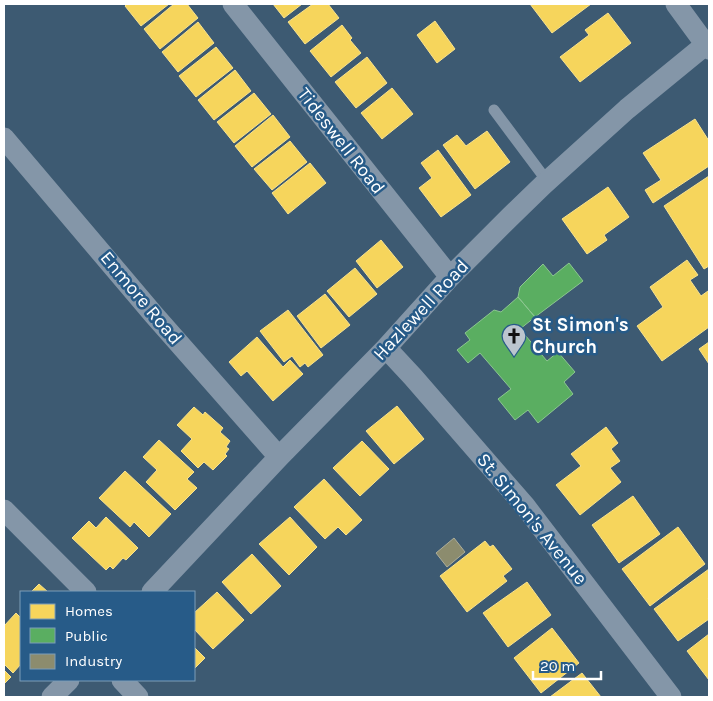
<svg xmlns="http://www.w3.org/2000/svg" width="713" height="701" viewBox="0 0 713 701" font-family="Karla,sans-serif">
  <rect width="100%" height="100%" fill="#3d5a72"/>
  <path fill="#f6d55c" stroke="#f9e28d" d="M 127,4 L 169,4 L 141,26 L 125,6 Z
    M 174,4 L 187,4 L 198,18 L 160,49 L 144,29 Z
    M 273,4 L 302,4 L 284,18 Z
    M 313,4 L 328,4 L 339,18 L 305,44 L 288,22 Z
    M 530,4 L 591,4 L 552,33 Z
    M 608,13 L 631,43 L 580,82 L 560,57 L 589,35 L 585,30 Z
    M 435,21 L 455,49 L 437,63 L 417,35 Z
    M 198,22 L 214,43 L 178,72 L 162,52 Z
    M 342,25 L 352,38 L 350,40 L 361,53 L 331,77 L 310,51 Z
    M 216,47 L 233,68 L 196,97 L 179,76 Z
    M 367,57 L 387,83 L 356,108 L 335,82 Z
    M 235,70 L 251,91 L 214,120 L 198,100 Z
    M 392,88 L 413,114 L 382,139 L 361,113 Z
    M 254,93 L 271,114 L 234,143 L 217,122 Z
    M 273,115 L 290,137 L 252,167 L 235,146 Z
    M 695,119 L 709,141 L 709,166 L 653,203 L 645,190 L 661,180 L 643,153 Z
    M 487,131 L 510,162 L 475,189 L 443,145 L 457,135 L 466,146 Z
    M 290,141 L 307,162 L 272,190 L 254,169 Z
    M 438,150 L 471,195 L 441,217 L 419,188 L 432,178 L 421,163 Z
    M 310,163 L 326,183 L 288,214 L 272,193 Z
    M 709,176 L 709,266 L 704,269 L 664,206 Z
    M 608,187 L 629,217 L 604,235 L 607,240 L 587,254 L 562,219 Z
    M 381,240 L 403,267 L 377,288 L 356,261 Z
    M 687,260 L 698,275 L 690,280 L 701,296 L 708,291 L 709,292 L 709,327 L 662,361 L 637,326 L 663,307 L 650,287 Z
    M 355,268 L 377,294 L 349,317 L 327,291 Z
    M 325,294 L 350,325 L 321,348 L 297,316 Z
    M 288,310 L 323,355 L 308,367 L 305,363 L 300,367 L 292,356 L 284,362 L 260,331 Z
    M 257,337 L 283,367 L 290,360 L 303,374 L 273,401 L 247,371 L 241,376 L 229,362 Z
    M 709,342 L 709,364 L 699,349 Z
    M 397,406 L 424,439 L 394,464 L 366,431 Z
    M 194,407 L 203,415 L 205,412 L 223,428 L 220,432 L 230,441 L 226,447 L 229,449 L 225,454 L 227,456 L 213,470 L 204,462 L 198,468 L 181,451 L 192,439 L 177,425 Z
    M 606,427 L 618,443 L 611,449 L 620,461 L 610,468 L 621,482 L 580,515 L 556,485 L 581,466 L 571,454 Z
    M 159,440 L 194,472 L 187,479 L 197,488 L 175,510 L 146,482 L 157,470 L 143,457 Z
    M 362,441 L 389,469 L 360,496 L 333,468 Z
    M 125,471 L 171,514 L 149,537 L 134,522 L 130,527 L 99,498 Z
    M 324,479 L 362,520 L 346,535 L 338,527 L 325,539 L 294,507 Z
    M 633,496 L 660,534 L 619,563 L 592,525 Z
    M 106,517 L 138,548 L 126,560 L 123,558 L 113,569 L 110,566 L 106,570 L 72,538 L 89,521 L 96,528 Z
    M 290,517 L 317,547 L 289,575 L 259,544 Z
    M 678,527 L 705,564 L 650,606 L 622,569 Z
    M 485,541 L 490,547 L 493,545 L 512,569 L 503,576 L 507,581 L 467,612 L 440,576 Z
    M 252,554 L 281,586 L 251,614 L 222,582 Z
    M 709,569 L 709,597 L 708,598 L 709,601 L 709,619 L 678,641 L 654,609 Z
    M 527,582 L 551,615 L 508,647 L 483,613 Z
    M 39,584 L 48,592 L 31,592 Z
    M 217,592 L 244,620 L 213,649 L 194,629 L 194,613 Z
    M 16,613 L 21,618 L 21,664 L 13,673 L 4,664 L 4,626 Z
    M 552,628 L 579,663 L 541,693 L 514,658 Z
    M 709,634 L 709,680 L 687,651 Z
    M 194,647 L 205,658 L 194,669 Z
    M 4,670 L 11,677 L 4,684 Z
    M 582,673 L 601,697 L 550,697 Z"/>
  <path fill="#5aae61" stroke="#8cc690" d="M 569,263 L 583,281 L 535,317 L 518,297 L 520,287 L 543,264 L 553,276 Z
    M 518,297 L 535,317 L 520,329 L 547,361 L 558,352 L 575,372 L 564,382 L 573,394 L 538,423 L 528,410 L 515,420 L 498,399 L 511,389 L 480,353 L 468,363 L 457,350 L 470,340 L 465,333 L 494,310 L 501,312 Z"/>
  <path fill="#8c8c6e" stroke="#aeae9a" d="M 454,538 L 465,552 L 447,567 L 436,553 Z"/>
  <g fill="none" stroke-linecap="round" stroke-linejoin="round">
    <path stroke="#8496a8" stroke-width="11" d="M 494,110 L 547,181"/>
    <path stroke="#8496a8" stroke-width="21" d="M 233,4 L 450,277
      M 676,4 L 709,49
      M 4,138 L 154,315 L 279,457
      M 386,348 L 413,377 L 525,506 L 671,697
      M 4,510 L 86,592
      M 152,592 L 279,457 L 386,348 L 450,277 L 511,216 L 543,185 L 627,109 L 709,42
      M 122,680 L 138,697
      M 52,697 L 69,680"/>
  </g>
  <defs>
    <g id="church-pin" transform="scale(1.25)"><path d="M0 17L-7.5 6A9.5 9.5 0 1 1 7.5 6Z" fill="#bbc5ce" stroke="#275b88"/><path d="M-1.2-6h2.4v3.5h3.3v2.4h-3.3V6h-2.4V-.1h-3.3v-2.4h3.3Z" fill="#111"/></g>
  </defs>
  <g fill-rule="evenodd">
    <use href="#church-pin" x="514" y="336"/>
  </g>
  <g text-anchor="middle" dominant-baseline="central" stroke-width="5" stroke-linejoin="round" paint-order="stroke">
    <g font-size="19" fill="#fff" stroke="#275b88">
      <text transform="translate(341 141) rotate(52)">Tideswell Road</text>
      <text transform="translate(141 298) rotate(50)">Enmore Road</text>
      <text transform="translate(421 310) rotate(-47)">Hazlewell Road</text>
      <text transform="translate(532 519) rotate(51)">St. Simon's Avenue</text>
    </g>
    <g font-size="19" font-weight="bold" fill="#fff" stroke="#275b88" text-anchor="start">
      <text x="532" y="325">St Simon's<tspan x="532" dy="22">Church</tspan></text>
    </g>
  </g>
  <rect width="713" height="701" fill="none" stroke="#ffffff" stroke-width="10"/>
  <rect x="20" y="591" width="175" height="90" fill="#275b88" stroke="#7d9db8"/>
  <rect x="30" y="604" width="25" height="15" fill="#f6d55c" stroke="#7d9db8"/>
  <text x="65" y="616" font-size="15" fill="#ffffff">Homes</text>
  <rect x="30" y="628" width="25" height="15" fill="#5aae61" stroke="#7d9db8"/>
  <text x="65" y="641" font-size="15" fill="#ffffff">Public</text>
  <rect x="30" y="654" width="25" height="15" fill="#8c8c6e" stroke="#7d9db8"/>
  <text x="65" y="666" font-size="15" fill="#ffffff">Industry</text>
  <path d="M533 671v8h68v-8" fill="none" stroke="#ffffff" stroke-width="2.5"/>
  <text x="540" y="671" font-size="15" fill="#ffffff" stroke="#275b88" stroke-width="4" paint-order="stroke">20 m</text>
</svg>
